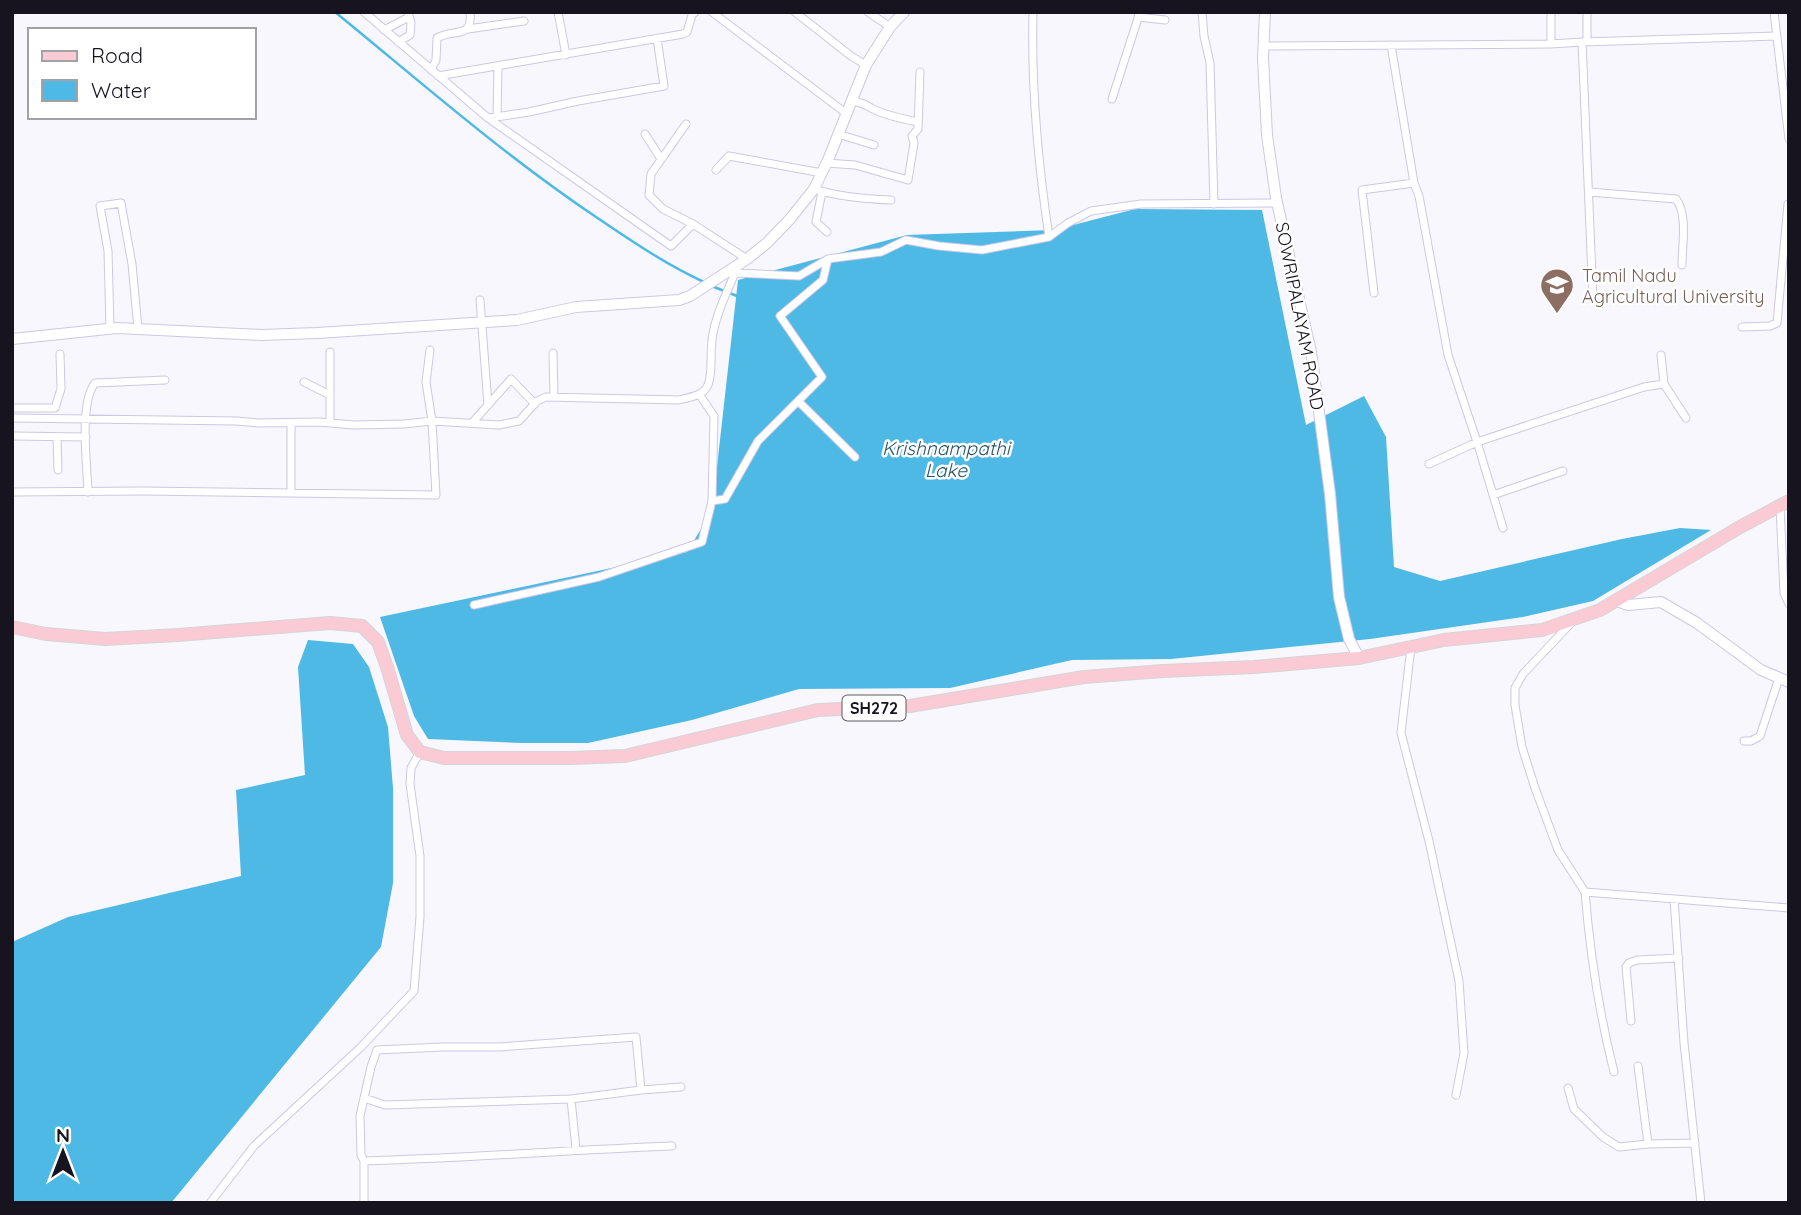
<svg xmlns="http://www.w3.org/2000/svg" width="1801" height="1215" viewBox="0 0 1801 1215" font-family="Quicksand,sans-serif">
  <rect width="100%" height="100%" fill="#f8f7fd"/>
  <path fill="#4eb9e4" d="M 1135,209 L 1262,210 L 1306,425 L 1364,396 L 1386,437 L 1394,567 L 1440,581 L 1622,539 L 1680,528 L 1711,530 L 1593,601 L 1523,617 L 1370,639 L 1171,659 L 1072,660 L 950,688 L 799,689 L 692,720 L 588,743 L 521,743 L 428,739 L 414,716 L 380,617 L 687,552 L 712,511 L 738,280 L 907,235 L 1054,230 Z
    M 308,640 L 353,644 L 369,667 L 388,727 L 393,788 L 393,883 L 381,947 L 171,1203 L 12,1203 L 12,942 L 68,917 L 241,876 L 236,790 L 305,775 L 298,667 Z"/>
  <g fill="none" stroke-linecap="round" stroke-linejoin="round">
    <path stroke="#4eb9e4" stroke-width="2.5" d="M 335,12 C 422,83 506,157 599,219 C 633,242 667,265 704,282
      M 714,287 L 737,296"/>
    <g stroke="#cdc7e6" stroke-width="9">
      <path id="street" d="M 364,12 L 488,118 L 671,246 L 693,224 L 747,259
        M 558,12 L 566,55
        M 712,12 L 847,114
        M 795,12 L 851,56 L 866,65
        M 868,12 L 890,27
        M 1033,12 C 1031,88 1038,163 1049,237
        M 1202,12 L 1204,36 L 1210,63 L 1214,204
        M 1551,12 L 1551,44
        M 1774,12 L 1789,139
        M 1138,17 L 1165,20
        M 468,29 L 524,21
        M 384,30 L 409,17
        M 1587,41 L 1587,12
        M 398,42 L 410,35 L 411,23 L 408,12
        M 1582,42 L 1593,299
        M 1391,45 L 1414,183 L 1419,196 L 1448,355 L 1478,445 L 1503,528
        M 1264,46 L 1551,44 L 1582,42 L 1777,36
        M 431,70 L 436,60 L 437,38 C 454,28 473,40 470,12
        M 438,76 L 683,34 L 687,32 L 692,15 L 695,12
        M 1112,99 L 1140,12
        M 852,101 C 861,102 866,105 873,109 C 887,116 903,119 918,122
        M 497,117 L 498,66
        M 489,118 L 529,112 L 578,101 L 664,86 L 657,38
        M 686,124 L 651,174 L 649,195 L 663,209 L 693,224
        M 645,134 L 661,159
        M 838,134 L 874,145
        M 826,163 L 855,165 L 908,180 L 914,143 L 912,136 L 918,129 L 920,72
        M 716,170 L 729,156 L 822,173
        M 814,189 C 839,197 864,199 891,200
        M 822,192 L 816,222 L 827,232
        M 1589,192 L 1676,199 C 1688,214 1682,246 1682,265
        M 735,273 L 799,276 L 828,259 L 881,252 L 906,240 L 939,246 L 982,250 L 1049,237 L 1068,223 L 1091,211 L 1141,204 L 1277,203
        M 1374,293 L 1362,190 L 1414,183
        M 480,300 L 488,405
        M 1742,327 L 1770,326 L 1777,323 L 1788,204
        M 110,329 L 108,251 L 100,206 L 121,203 L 132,264 L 138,329
        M 553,353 L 554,397
        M 1661,355 L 1664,384 L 1686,418
        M 304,382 L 330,395
        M 798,401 L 855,457
        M 12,408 L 55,408 L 61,389 L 60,354
        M 12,418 L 237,421 L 258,423 L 319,422 L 353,425 L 404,424 L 432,421 L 499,425 L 519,421 L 537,401 L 546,397 L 679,400 C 690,397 703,396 708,385 C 713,372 710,354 712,340 C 715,315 728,290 738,266
        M 330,423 L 330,352
        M 472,423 L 511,379 L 535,404
        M 12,436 L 86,437
        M 57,437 L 58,470
        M 1429,464 L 1477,442 L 1644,387 L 1664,384
        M 12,492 L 143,491 L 436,495 L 432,421 L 426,382 L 430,350
        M 88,492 C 87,465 79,403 95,383 L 165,380
        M 291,493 L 291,423
        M 1493,495 L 1563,471
        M 712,501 L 725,499 L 758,441 L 822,377 L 780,316 L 823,280 L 828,259
        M 1780,506 L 1784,593 L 1789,604
        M 474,605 L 599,577 L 702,542 L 712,501 L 714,416 L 699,394
        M 1572,622 L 1523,674 L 1515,688 L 1515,705 L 1522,747 L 1535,788 L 1558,850 L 1585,892 L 1789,908
        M 1411,647 L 1401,733 L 1429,841 L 1459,981 L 1464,1053 L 1456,1095
        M 1744,741 L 1751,741 L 1760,736 L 1779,678
        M 1585,892 C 1590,953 1599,1013 1614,1072
        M 1674,899 L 1684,1043 L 1701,1203
        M 1631,1021 L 1626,967 L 1629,963 L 1637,960 L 1679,958
        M 1638,1066 L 1648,1144
        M 1568,1088 L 1574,1109 L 1603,1137 L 1619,1147 L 1648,1144 L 1695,1143
        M 364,1098 L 385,1105 L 571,1099 L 641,1090 L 681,1087
        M 571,1099 L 576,1149
        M 364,1161 C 466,1158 569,1150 672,1146
        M 210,1203 L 254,1146 L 361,1047 L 414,991 L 420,917 L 420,856 L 410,784 L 411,768 L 420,752
        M 364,1203 L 364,1161 L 361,1155 L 360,1116 L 371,1067 L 377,1050 L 442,1047 L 499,1047 L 636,1037 L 641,1090"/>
    </g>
    <g stroke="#cdc7e6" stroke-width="12">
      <path id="secondary" d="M 1265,12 L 1263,58 L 1267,135 L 1276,198 L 1311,352 L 1330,494 L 1339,597 L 1349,639 L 1359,658
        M 12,339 L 117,328 L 262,335 L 317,333 L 517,320 L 576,307 L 679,300 L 690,296 L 747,259 L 767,243 L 790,219 L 814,189 L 828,160 L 866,65 L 890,27 L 904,12
        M 1617,601 L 1628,605 L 1661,602 L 1697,623 L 1761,670 L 1789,682"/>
    </g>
    <g stroke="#d5d5d7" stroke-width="14">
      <path id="primary" d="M 12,627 L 46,634 L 105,639 L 178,635 L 330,623 L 362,626 L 378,642 L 387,667 L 407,735 L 420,752 L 444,758 L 571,758 L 625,756 L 818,710 L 910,706 L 1084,677 L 1163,671 L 1254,667 L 1359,658 L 1444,640 L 1542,630 L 1600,610 L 1740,527 L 1789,501"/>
    </g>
    <use href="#street" stroke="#fff" stroke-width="7"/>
    <use href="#secondary" stroke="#fff" stroke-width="10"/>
    <use href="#primary" stroke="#facbd4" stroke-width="12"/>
  </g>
  <defs>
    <g id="university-pin" transform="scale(1.75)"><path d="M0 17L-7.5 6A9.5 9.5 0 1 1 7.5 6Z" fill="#8d6e63" stroke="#fff"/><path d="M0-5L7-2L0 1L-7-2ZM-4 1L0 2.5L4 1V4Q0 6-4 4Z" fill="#fff"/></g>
  </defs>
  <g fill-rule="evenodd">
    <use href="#university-pin" x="1557" y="285"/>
  </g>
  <g text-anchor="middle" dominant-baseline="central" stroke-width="5" stroke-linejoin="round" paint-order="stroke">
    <rect fill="#fff" stroke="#5d5a62" stroke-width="2" x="842.5" y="695.5" width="63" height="25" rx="5"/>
    <g font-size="16" font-weight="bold" fill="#17141f">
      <text x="874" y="708">SH272</text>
    </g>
    <g font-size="18" fill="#785e54" stroke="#fff" text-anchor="start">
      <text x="1582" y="275">Tamil Nadu<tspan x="1582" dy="21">Agricultural University</tspan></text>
    </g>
    <g font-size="18" fill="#17141f" stroke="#fff">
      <text transform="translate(1300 316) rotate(79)">SOWRIPALAYAM ROAD</text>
    </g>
    <g font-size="19" font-style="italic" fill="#275466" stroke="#fff">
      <text x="946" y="448">Krishnampathi<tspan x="946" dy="22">Lake</tspan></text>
    </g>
  </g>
  <rect width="1801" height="1215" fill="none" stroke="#17141f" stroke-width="28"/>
  <rect x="28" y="28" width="228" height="91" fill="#ffffff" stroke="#a2a1a5" stroke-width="2"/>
  <rect x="42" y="51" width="35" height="10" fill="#facbd4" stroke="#a2a1a5" stroke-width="2"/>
  <text x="91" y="63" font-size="21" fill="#17141f">Road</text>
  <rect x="42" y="80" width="35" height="21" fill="#4eb9e4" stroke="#a2a1a5" stroke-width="2"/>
  <text x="91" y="98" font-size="21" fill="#17141f">Water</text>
  <g transform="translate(63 1152)" stroke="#ffffff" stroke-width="5" paint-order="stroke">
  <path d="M0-5L12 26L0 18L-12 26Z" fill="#17141f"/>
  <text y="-10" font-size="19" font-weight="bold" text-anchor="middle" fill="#17141f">N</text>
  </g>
</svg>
